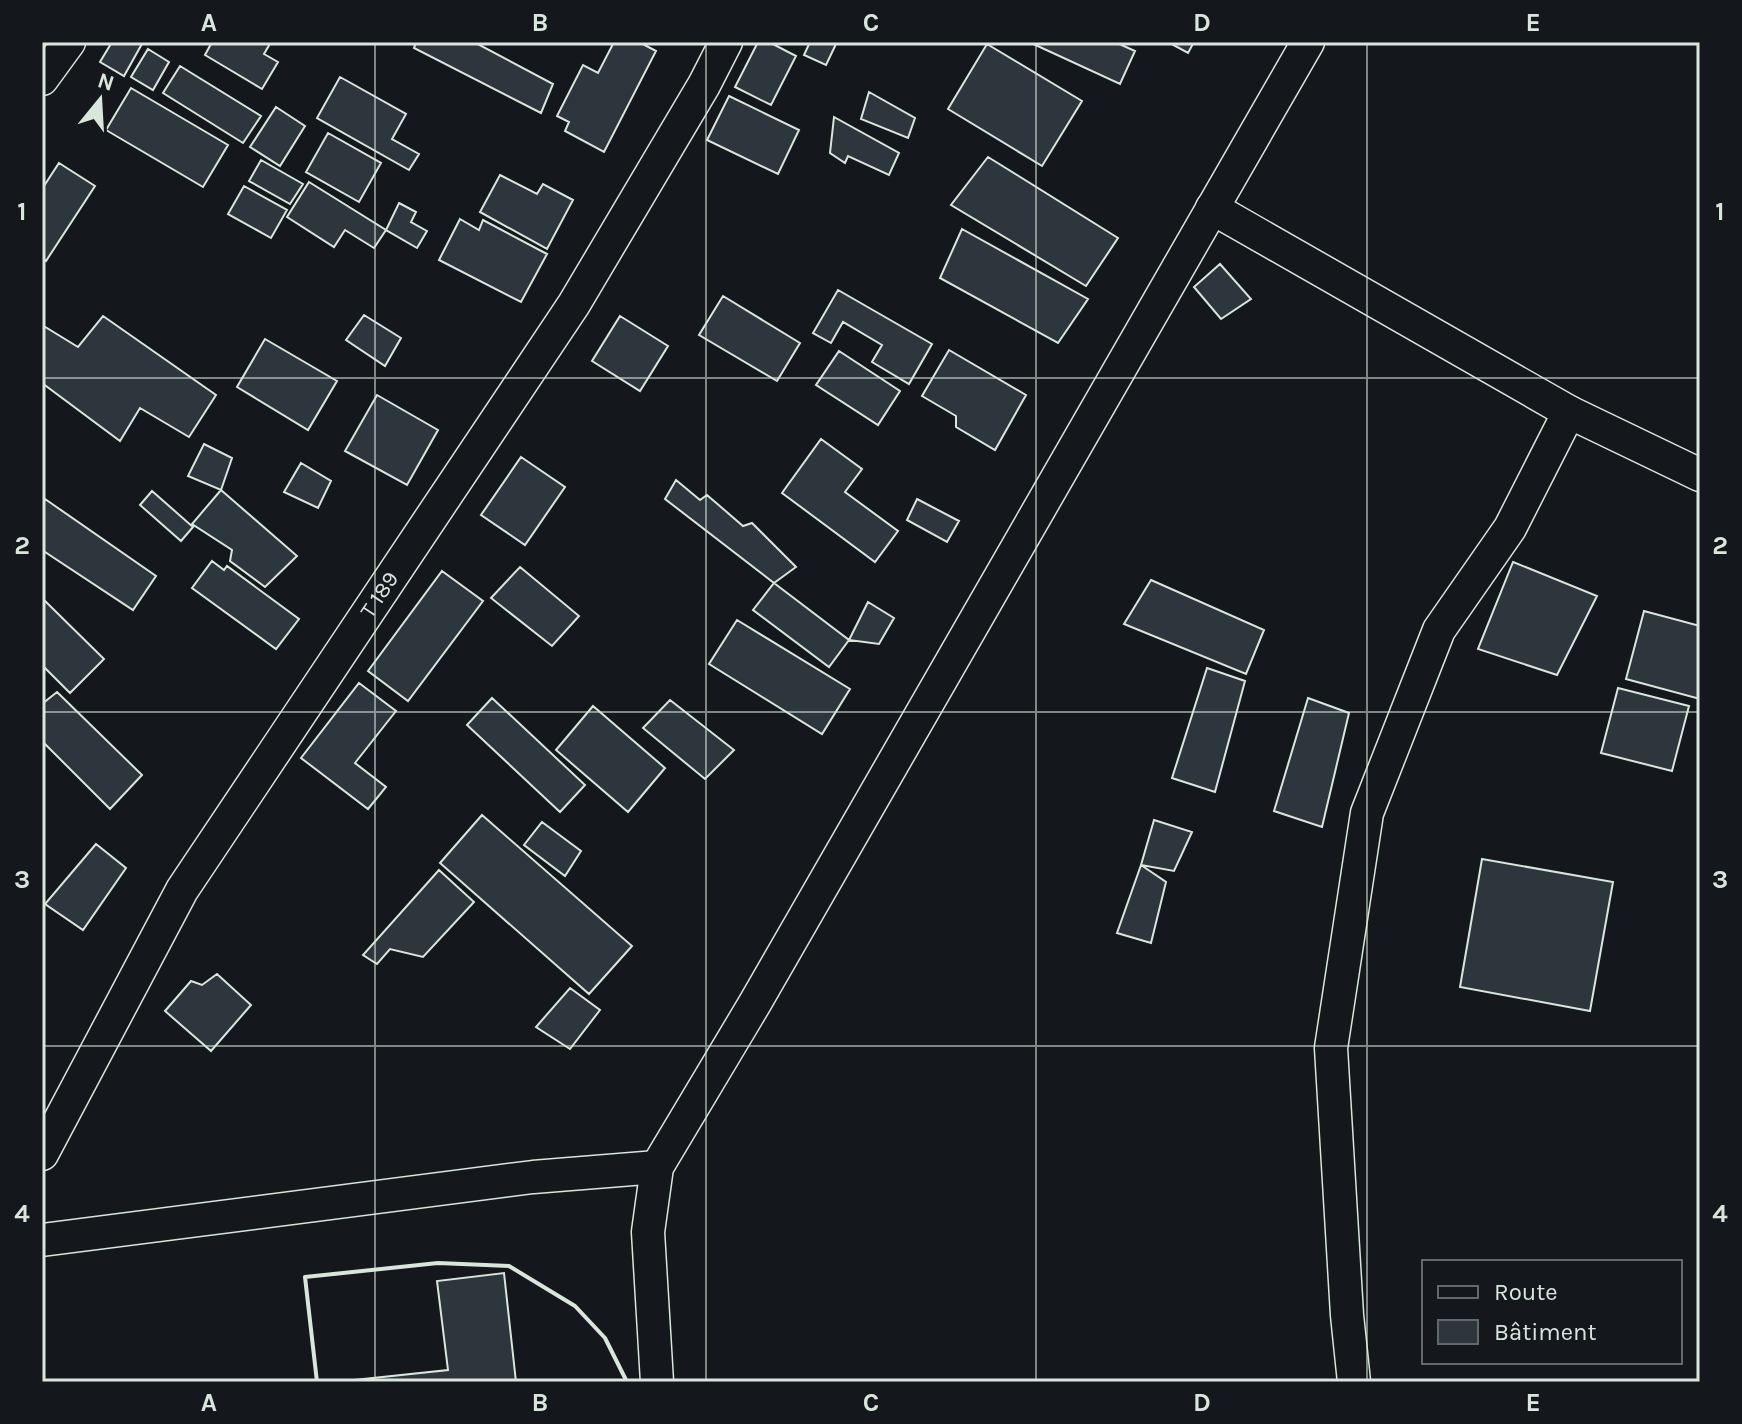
<svg xmlns="http://www.w3.org/2000/svg" width="1742" height="1424" viewBox="0 0 1742 1424" font-family="Karla,sans-serif">
  <rect width="100%" height="100%" fill="#14181c"/>
  <path fill="#2c363c" stroke="#d8e6dc" stroke-width="2" d="M 112,42 L 143,42 L 124,76 L 100,62 Z
    M 212,42 L 271,42 L 264,54 L 278,62 L 262,89 L 205,55 Z
    M 416,42 L 474,42 L 553,84 L 541,113 L 414,48 Z
    M 614,42 L 639,42 L 656,51 L 604,152 L 565,131 L 569,122 L 557,116 L 583,65 L 598,73 Z
    M 758,42 L 769,42 L 796,56 L 771,105 L 735,87 Z
    M 810,42 L 837,42 L 826,65 L 804,55 Z
    M 1029,42 L 1115,42 L 1135,51 L 1120,84 Z
    M 1168,42 L 1194,42 L 1188,53 Z
    M 987,44 L 1082,101 L 1042,166 L 948,109 Z
    M 148,49 L 169,62 L 153,90 L 131,77 Z
    M 180,66 L 261,116 L 243,143 L 163,93 Z
    M 340,77 L 406,114 L 392,139 L 419,154 L 409,170 L 317,118 Z
    M 131,88 L 228,145 L 203,187 L 106,130 Z
    M 869,92 L 915,118 L 908,138 L 861,119 Z
    M 729,96 L 799,130 L 778,174 L 707,140 Z
    M 276,107 L 305,126 L 280,166 L 250,147 Z
    M 834,117 L 899,153 L 889,175 L 848,156 L 845,163 L 830,153 Z
    M 328,133 L 381,163 L 359,202 L 306,172 Z
    M 988,157 L 1118,238 L 1086,286 L 951,205 Z
    M 261,160 L 303,184 L 290,204 L 249,181 Z
    M 59,163 L 95,186 L 46,261 L 42,258 L 42,189 Z
    M 500,175 L 537,194 L 543,184 L 573,200 L 547,249 L 480,212 Z
    M 309,182 L 386,230 L 374,248 L 345,230 L 334,247 L 287,217 Z
    M 244,186 L 287,210 L 271,238 L 228,214 Z
    M 399,203 L 416,212 L 411,222 L 427,231 L 417,248 L 386,230 Z
    M 460,219 L 479,230 L 483,220 L 547,254 L 521,302 L 439,260 Z
    M 962,229 L 1088,299 L 1058,343 L 940,278 Z
    M 1220,264 L 1251,299 L 1221,319 L 1194,287 Z
    M 838,290 L 932,344 L 909,384 L 872,362 L 882,345 L 843,322 L 831,343 L 813,333 Z
    M 723,296 L 800,343 L 777,381 L 699,335 Z
    M 364,315 L 401,338 L 385,366 L 346,340 Z
    M 103,316 L 216,395 L 189,437 L 140,408 L 120,441 L 42,383 L 42,325 L 78,347 Z
    M 620,316 L 668,346 L 640,391 L 592,361 Z
    M 265,339 L 337,381 L 308,430 L 237,387 Z
    M 949,350 L 1026,395 L 995,450 L 956,427 L 956,416 L 922,396 Z
    M 839,351 L 900,391 L 878,425 L 816,385 Z
    M 377,395 L 438,430 L 407,485 L 345,451 Z
    M 821,439 L 862,469 L 845,492 L 898,531 L 875,562 L 782,493 Z
    M 204,444 L 232,458 L 221,490 L 188,476 Z
    M 521,457 L 565,487 L 525,545 L 481,515 Z
    M 301,463 L 331,481 L 318,508 L 284,492 Z
    M 676,480 L 700,500 L 707,495 L 743,526 L 752,523 L 796,567 L 774,583 L 665,499 Z
    M 221,490 L 297,556 L 265,587 L 230,561 L 232,550 L 192,524 Z
    M 152,491 L 193,527 L 181,541 L 140,505 Z
    M 45,499 L 156,576 L 133,610 L 42,550 L 42,503 Z
    M 917,499 L 959,521 L 947,542 L 907,520 Z
    M 212,561 L 224,570 L 227,566 L 299,619 L 276,649 L 192,588 Z
    M 1513,562 L 1597,596 L 1557,675 L 1478,649 Z
    M 520,567 L 579,616 L 552,646 L 491,598 Z
    M 442,571 L 483,601 L 408,701 L 368,671 Z
    M 1151,580 L 1264,630 L 1246,674 L 1124,624 Z
    M 774,583 L 849,640 L 829,667 L 753,610 Z
    M 42,598 L 104,659 L 70,693 L 42,665 Z
    M 868,602 L 894,618 L 879,644 L 849,640 Z
    M 1644,611 L 1700,626 L 1700,699 L 1626,679 Z
    M 737,620 L 850,689 L 822,734 L 709,664 Z
    M 1207,668 L 1245,681 L 1215,792 L 1172,778 Z
    M 359,683 L 396,711 L 355,763 L 386,787 L 368,809 L 301,758 Z
    M 1618,688 L 1689,706 L 1672,771 L 1601,753 Z
    M 57,692 L 142,775 L 110,809 L 42,741 L 42,704 Z
    M 492,698 L 585,785 L 560,812 L 467,725 Z
    M 1308,698 L 1349,713 L 1322,827 L 1274,811 Z
    M 670,700 L 734,750 L 705,779 L 643,728 Z
    M 593,706 L 665,768 L 628,812 L 556,750 Z
    M 482,815 L 632,946 L 589,994 L 440,863 Z
    M 1154,820 L 1192,832 L 1174,871 L 1141,865 Z
    M 542,822 L 581,851 L 565,876 L 524,845 Z
    M 96,844 L 126,868 L 83,930 L 45,904 Z
    M 1482,859 L 1613,882 L 1590,1011 L 1460,987 Z
    M 1141,865 L 1166,882 L 1151,943 L 1117,933 Z
    M 439,870 L 474,902 L 423,957 L 390,949 L 377,964 L 363,955 Z
    M 217,974 L 251,1005 L 211,1051 L 165,1011 L 191,981 L 202,985 Z
    M 570,988 L 600,1010 L 570,1049 L 536,1027 Z
    M 504,1273 L 516,1382 L 335,1382 L 448,1370 L 437,1281 Z"/>
  <g fill="none" stroke-linecap="round" stroke-linejoin="round">
    <g stroke="#d8e6dc" stroke-width="35">
      <g id="minor">
        <path d="M 42,79 L 69,42"/>
        <path d="M 1212,208 L 1569,412"/>
        <path id="s1" d="M 42,1154 L 182,890 L 574,304 L 704,85 L 726,42"/>
        <path d="M 42,1240 L 533,1177 L 657,1167"/>
        <path d="M 657,1382 L 648,1232 L 657,1167 L 755,1003 L 1308,42"/>
        <path d="M 1354,1382 L 1347,1315 L 1331,1048 L 1367,813 L 1439,630 L 1510,528 L 1569,412 L 1700,475"/>
      </g>
    </g>
    <use href="#minor" stroke="#14181c" stroke-width="32"/>
    <path stroke="#d8e6dc" stroke-width="4" d="M 317,1382 L 305,1277 L 438,1263 L 509,1266 L 575,1306 L 605,1338 L 627,1382"/>
  </g>
  <path fill="none" stroke="#d8e6dc" stroke-width="2" stroke-opacity="0.55" d="M 375,42 L 375,1382M 706,42 L 706,1382M 1036,42 L 1036,1382M 1367,42 L 1367,1382M 42,378 L 1700,378M 42,712 L 1700,712M 42,1046 L 1700,1046"/>
  <g text-anchor="middle" dominant-baseline="central" stroke-width="6" stroke-linejoin="round" paint-order="stroke">
    <g font-size="22" fill="#d8e6dc" stroke="#14181c">
      <text stroke="none"><textPath href="#s1" startOffset="654">T 189</textPath></text>
    </g>
  </g>
  <rect width="1742" height="1424" fill="none" stroke="#14181c" stroke-width="88"/>
  <rect x="1422" y="1260" width="260" height="104" fill="#14181c" stroke="#626a69" stroke-width="2"/>
  <rect x="1438" y="1286" width="40" height="12" fill="#14181c" stroke="#626a69" stroke-width="2"/>
  <text x="1494" y="1300" font-size="24" fill="#d8e6dc">Route</text>
  <rect x="1438" y="1320" width="40" height="24" fill="#2c363c" stroke="#626a69" stroke-width="2"/>
  <text x="1494" y="1340" font-size="24" fill="#d8e6dc">Bâtiment</text>
  <g transform="translate(100 100) rotate(18)" stroke="#14181c" stroke-width="6" paint-order="stroke">
  <path d="M0-6L14 30L0 20L-14 30Z" fill="#d8e6dc"/>
  <text y="-12" font-size="22" font-weight="bold" text-anchor="middle" fill="#d8e6dc">N</text>
  </g>
  <rect x="44" y="44" width="1654" height="1336" fill="none" stroke="#d8e6dc" stroke-width="3"/>
  <g font-size="26" text-anchor="middle" font-weight="bold" fill="#d8e6dc">
    <text x="209" y="31">A</text>
    <text x="540" y="31">B</text>
    <text x="871" y="31">C</text>
    <text x="1202" y="31">D</text>
    <text x="1533" y="31">E</text>
    <text x="22" y="220">1</text>
    <text x="1720" y="220">1</text>
    <text x="22" y="554">2</text>
    <text x="1720" y="554">2</text>
    <text x="22" y="888">3</text>
    <text x="1720" y="888">3</text>
    <text x="22" y="1222">4</text>
    <text x="1720" y="1222">4</text>
    <text x="209" y="1411">A</text>
    <text x="540" y="1411">B</text>
    <text x="871" y="1411">C</text>
    <text x="1202" y="1411">D</text>
    <text x="1533" y="1411">E</text>
  </g>
</svg>
